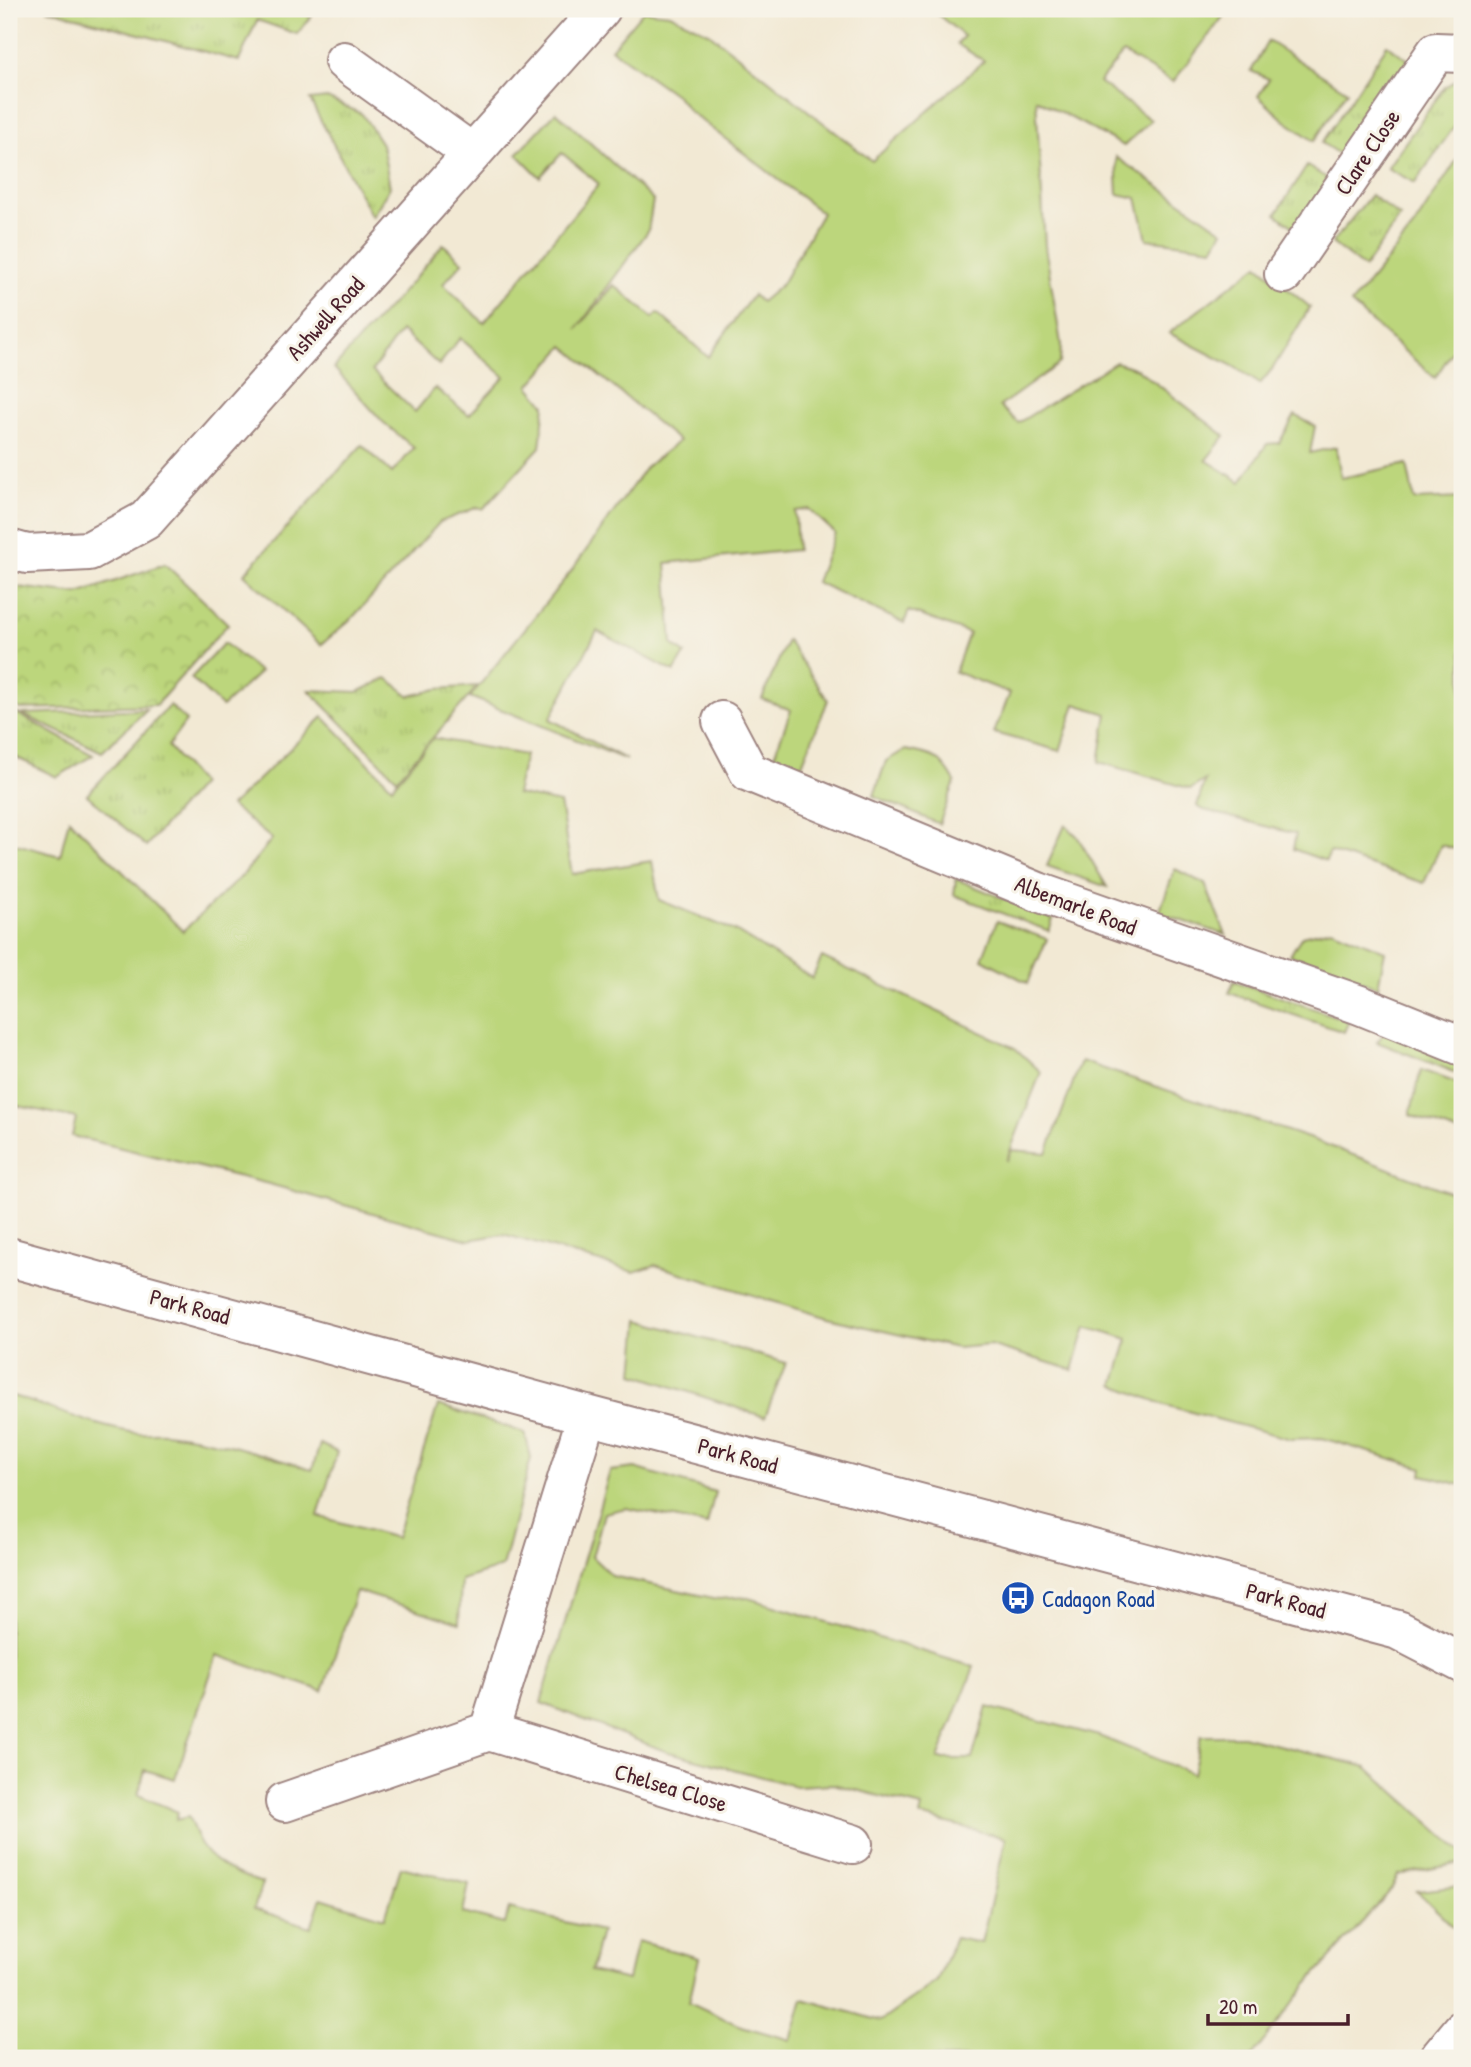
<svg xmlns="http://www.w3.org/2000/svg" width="1471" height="2067" viewBox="0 0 1471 2067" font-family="'Patrick Hand',sans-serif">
  <defs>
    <pattern id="grass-tufts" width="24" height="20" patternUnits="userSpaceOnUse" patternTransform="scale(1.75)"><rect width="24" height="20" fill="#bcd67b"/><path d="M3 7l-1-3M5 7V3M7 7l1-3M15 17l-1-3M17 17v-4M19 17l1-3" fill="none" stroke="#a3b76a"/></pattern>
    <pattern id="park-crowns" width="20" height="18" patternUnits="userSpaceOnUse" patternTransform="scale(1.75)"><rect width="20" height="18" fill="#bcd67b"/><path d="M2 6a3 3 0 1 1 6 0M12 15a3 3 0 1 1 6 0" fill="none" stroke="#a3b76a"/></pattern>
  </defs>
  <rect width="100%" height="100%" fill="#f7f3e8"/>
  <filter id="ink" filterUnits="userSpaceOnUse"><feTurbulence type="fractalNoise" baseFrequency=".0143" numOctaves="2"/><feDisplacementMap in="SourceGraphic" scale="14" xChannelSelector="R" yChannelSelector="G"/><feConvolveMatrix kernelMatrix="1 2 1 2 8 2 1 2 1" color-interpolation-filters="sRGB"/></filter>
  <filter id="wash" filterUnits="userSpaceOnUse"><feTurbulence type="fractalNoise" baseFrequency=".00686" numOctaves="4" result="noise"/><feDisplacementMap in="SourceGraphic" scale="28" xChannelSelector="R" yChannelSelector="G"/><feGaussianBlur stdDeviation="1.57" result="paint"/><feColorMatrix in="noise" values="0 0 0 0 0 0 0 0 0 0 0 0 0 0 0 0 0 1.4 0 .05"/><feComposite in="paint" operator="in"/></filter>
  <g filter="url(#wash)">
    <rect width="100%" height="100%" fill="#f2e9d4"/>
    <path fill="url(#grass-tufts)" stroke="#837a53" stroke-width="2" d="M 47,9 L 286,9 L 312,16 L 297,34 L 257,20 L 239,61 Z
      M 1387,45 L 1416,65 L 1345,158 L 1322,143 Z
      M 1462,76 L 1462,115 L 1415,183 L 1387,168 L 1445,87 Z
      M 327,98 L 362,114 L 382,144 L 390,187 L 372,217 L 310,100 Z
      M 1307,166 L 1330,180 L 1295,228 L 1276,214 Z
      M 1371,195 L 1400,217 L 1364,268 L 1332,243 Z
      M 224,643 L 260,672 L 222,707 L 191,678 Z
      M 387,678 L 410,696 L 437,689 L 478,686 L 397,779 L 309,690 L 358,692 Z
      M 170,705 L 186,721 L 168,746 L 201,784 L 146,846 L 87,795 Z
      M 9,709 L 93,755 L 57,777 L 9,754 Z
      M 147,709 L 102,752 L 22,714 Z
      M 956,879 L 1053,919 L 1049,931 L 954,895 Z
      M 1234,981 L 1349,1021 L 1344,1032 L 1229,993 Z
      M 1385,1032 L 1462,1064 L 1462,1075 L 1377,1042 Z"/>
    <path fill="url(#park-crowns)" stroke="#837a53" stroke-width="2" d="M 165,564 L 228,624 L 156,705 L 20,709 L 9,703 L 9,586 L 78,594 Z"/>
    <path fill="#bcd67b" stroke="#837a53" stroke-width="2" fill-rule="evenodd" d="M 931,9 L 1229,9 L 1173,82 L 1123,53 L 1099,82 L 1151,120 L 1124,146 L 1036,99 L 1045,246 L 1061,344 L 1060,363 L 1000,406 L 1018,423 L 1116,362 L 1137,369 L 1225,436 L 1206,460 L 1241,482 L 1267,444 L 1279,443 L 1295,415 L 1315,426 L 1310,453 L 1336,447 L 1341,478 L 1407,464 L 1414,500 L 1462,498 L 1462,851 L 1441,845 L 1424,883 L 1330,852 L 1326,861 L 1293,849 L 1296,834 L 1204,810 L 1197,806 L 1205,780 L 1191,789 L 1099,762 L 1107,714 L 1075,704 L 1060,751 L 994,733 L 1010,693 L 955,672 L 969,633 L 909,611 L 904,623 L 816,582 L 835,533 L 809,509 L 795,511 L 797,550 L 666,563 L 672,644 L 685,654 L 674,672 L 597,631 L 550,719 L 627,760 L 470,697 L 569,574 L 647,466 L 679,441 L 564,346 L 529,386 L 545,405 L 540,447 L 483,509 L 478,507 L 440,522 L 353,617 L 321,645 L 244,574 L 362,445 L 392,473 L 414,448 L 383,422 L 334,368 C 370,326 409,288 443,244 L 463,262 L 443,284 L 484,323 L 599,184 L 562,153 L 540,177 L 517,154 L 556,112 L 653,200 L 648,231 L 577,329 L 614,285 L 653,318 L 658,313 L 708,357 L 753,295 L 761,302 L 782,284 L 822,213 L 689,111 L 677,96 L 611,49 L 643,11 L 670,14 L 709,33 L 872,161 L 984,61 L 957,44 L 964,36 ZM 401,331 L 439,365 L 460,338 L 505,377 L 469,415 L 435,388 L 415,412 L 372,371 Z
      M 1268,41 L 1347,91 L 1314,141 L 1284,120 L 1258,96 L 1269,79 L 1251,71 Z
      M 1462,152 L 1462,336 L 1435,378 L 1351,304 L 1413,228 Z
      M 1116,157 L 1223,231 L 1213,248 L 1147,239 L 1137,198 L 1118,194 Z
      M 1258,265 L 1310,307 L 1273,368 L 1260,384 L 1233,366 L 1169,333 Z
      M 787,640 L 828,700 L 801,767 L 774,756 L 791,710 L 762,699 Z
      M 323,717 L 392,787 L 433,738 L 525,755 L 516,794 L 560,803 L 572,874 L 652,861 L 659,900 L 735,931 L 812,978 L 822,957 L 1015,1048 L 1041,1072 L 1006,1161 L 1012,1150 L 1047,1153 L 1081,1061 L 1314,1140 L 1462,1197 L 1462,1485 L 1422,1475 L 1423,1468 L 1322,1438 L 1291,1439 L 1165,1405 L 1114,1385 L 1128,1339 L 1086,1326 L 1073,1370 L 990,1345 L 957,1348 L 827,1318 L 655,1265 L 634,1272 L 503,1234 L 469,1240 L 269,1184 L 72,1136 L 76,1118 L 9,1104 L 9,842 L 60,856 L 69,819 L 183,931 L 243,875 L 272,839 L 231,806 Z
      M 905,750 C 933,755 941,756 955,782 L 939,824 L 874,796 L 886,761 Z
      M 1065,825 L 1077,836 L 1107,887 L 1047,866 Z
      M 1175,869 L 1205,884 L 1226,935 L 1159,913 Z
      M 997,921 L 1047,939 L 1028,983 L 982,959 Z
      M 1331,929 L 1385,951 L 1378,987 L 1290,955 L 1302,936 Z
      M 1421,1070 L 1462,1085 L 1462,1134 L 1410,1115 Z
      M 639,1320 L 786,1363 L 765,1417 L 634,1374 Z
      M 9,1395 C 52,1407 93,1427 138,1433 C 147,1434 156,1432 165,1433 C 215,1438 265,1455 312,1470 L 320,1444 L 337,1452 L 318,1516 L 396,1538 L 438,1405 L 525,1433 L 531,1458 L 502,1567 L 461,1580 L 459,1623 L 356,1591 L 323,1691 L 217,1655 L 175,1779 L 145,1770 L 138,1795 L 178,1812 L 176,1820 L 188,1817 C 193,1827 197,1839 203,1848 C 214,1865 243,1877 262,1883 L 254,1909 L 311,1927 L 321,1898 L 385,1918 L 401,1867 L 469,1884 L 463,1913 L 505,1924 L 509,1908 L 601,1931 L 591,1971 L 628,1980 L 637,1941 L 699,1958 L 689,2002 L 738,2025 L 791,2040 L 803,1999 L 881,2021 L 937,1981 L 955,1938 L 981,1943 L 1006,1838 L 920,1816 L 922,1807 L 833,1784 L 796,1786 L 665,1751 L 541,1703 L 610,1471 L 635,1468 L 715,1492 L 707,1525 L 626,1508 L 604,1513 L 592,1557 L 612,1576 L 718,1599 L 745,1597 L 974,1667 L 938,1759 L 972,1759 L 987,1707 L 1099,1736 L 1193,1774 L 1201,1736 L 1242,1736 L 1367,1767 L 1462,1852 L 1462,1863 L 1398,1875 L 1391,1890 L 1308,1983 L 1251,2058 L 9,2058 Z
      M 1462,1886 L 1462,1935 L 1417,1891 Z"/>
  </g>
  <g filter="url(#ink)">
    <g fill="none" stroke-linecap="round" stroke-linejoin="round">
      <g stroke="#9e8480" stroke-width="42">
        <path id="minor" d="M 344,61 L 472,153
          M 1284,274 L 1436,52 L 1462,53
          M 9,549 L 27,554 L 89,551 L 146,520 L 601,9
          M 722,721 L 749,772 L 1038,892 L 1360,1005 L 1462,1046
          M 9,1257 L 587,1415 L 1398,1630 L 1462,1663
          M 489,1731 L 853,1844
          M 285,1802 L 489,1731 L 587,1415
          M 1439,2058 L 1462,2030"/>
      </g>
      <use href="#minor" stroke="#fff" stroke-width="38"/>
    </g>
  </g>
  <defs>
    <g id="bus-disc" transform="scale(1.75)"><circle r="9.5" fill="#1a4fb4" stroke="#f7f3e8"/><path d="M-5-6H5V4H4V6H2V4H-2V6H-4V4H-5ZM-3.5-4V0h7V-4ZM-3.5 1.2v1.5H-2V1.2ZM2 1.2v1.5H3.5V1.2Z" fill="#fff"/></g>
  </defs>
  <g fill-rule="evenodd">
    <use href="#bus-disc" x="1018" y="1598"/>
  </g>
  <g text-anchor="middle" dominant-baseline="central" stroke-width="6" stroke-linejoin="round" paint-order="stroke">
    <g font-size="23" fill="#4a1f2b" stroke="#f7f3e8">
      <text transform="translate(1367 152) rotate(-56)">Clare Close</text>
      <text transform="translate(325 318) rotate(-48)">Ashwell Road</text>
      <text transform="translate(1076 905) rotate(21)">Albemarle Road</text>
      <text transform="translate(190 1306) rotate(15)">Park Road</text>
      <text transform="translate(738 1455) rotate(15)">Park Road</text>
      <text transform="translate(1286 1600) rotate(15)">Park Road</text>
      <text transform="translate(671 1787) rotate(17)">Chelsea Close</text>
    </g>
    <g font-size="23" fill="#164399" stroke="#f7f3e8" text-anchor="start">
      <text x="1042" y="1598">Cadagon Road</text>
    </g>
  </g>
  <rect width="1471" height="2067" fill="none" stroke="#f7f3e8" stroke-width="35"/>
  <path d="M1208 2014v10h140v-10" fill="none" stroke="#4a1f2b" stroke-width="3.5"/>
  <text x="1219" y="2014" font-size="21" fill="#4a1f2b" stroke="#f7f3e8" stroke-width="5" paint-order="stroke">20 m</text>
</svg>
